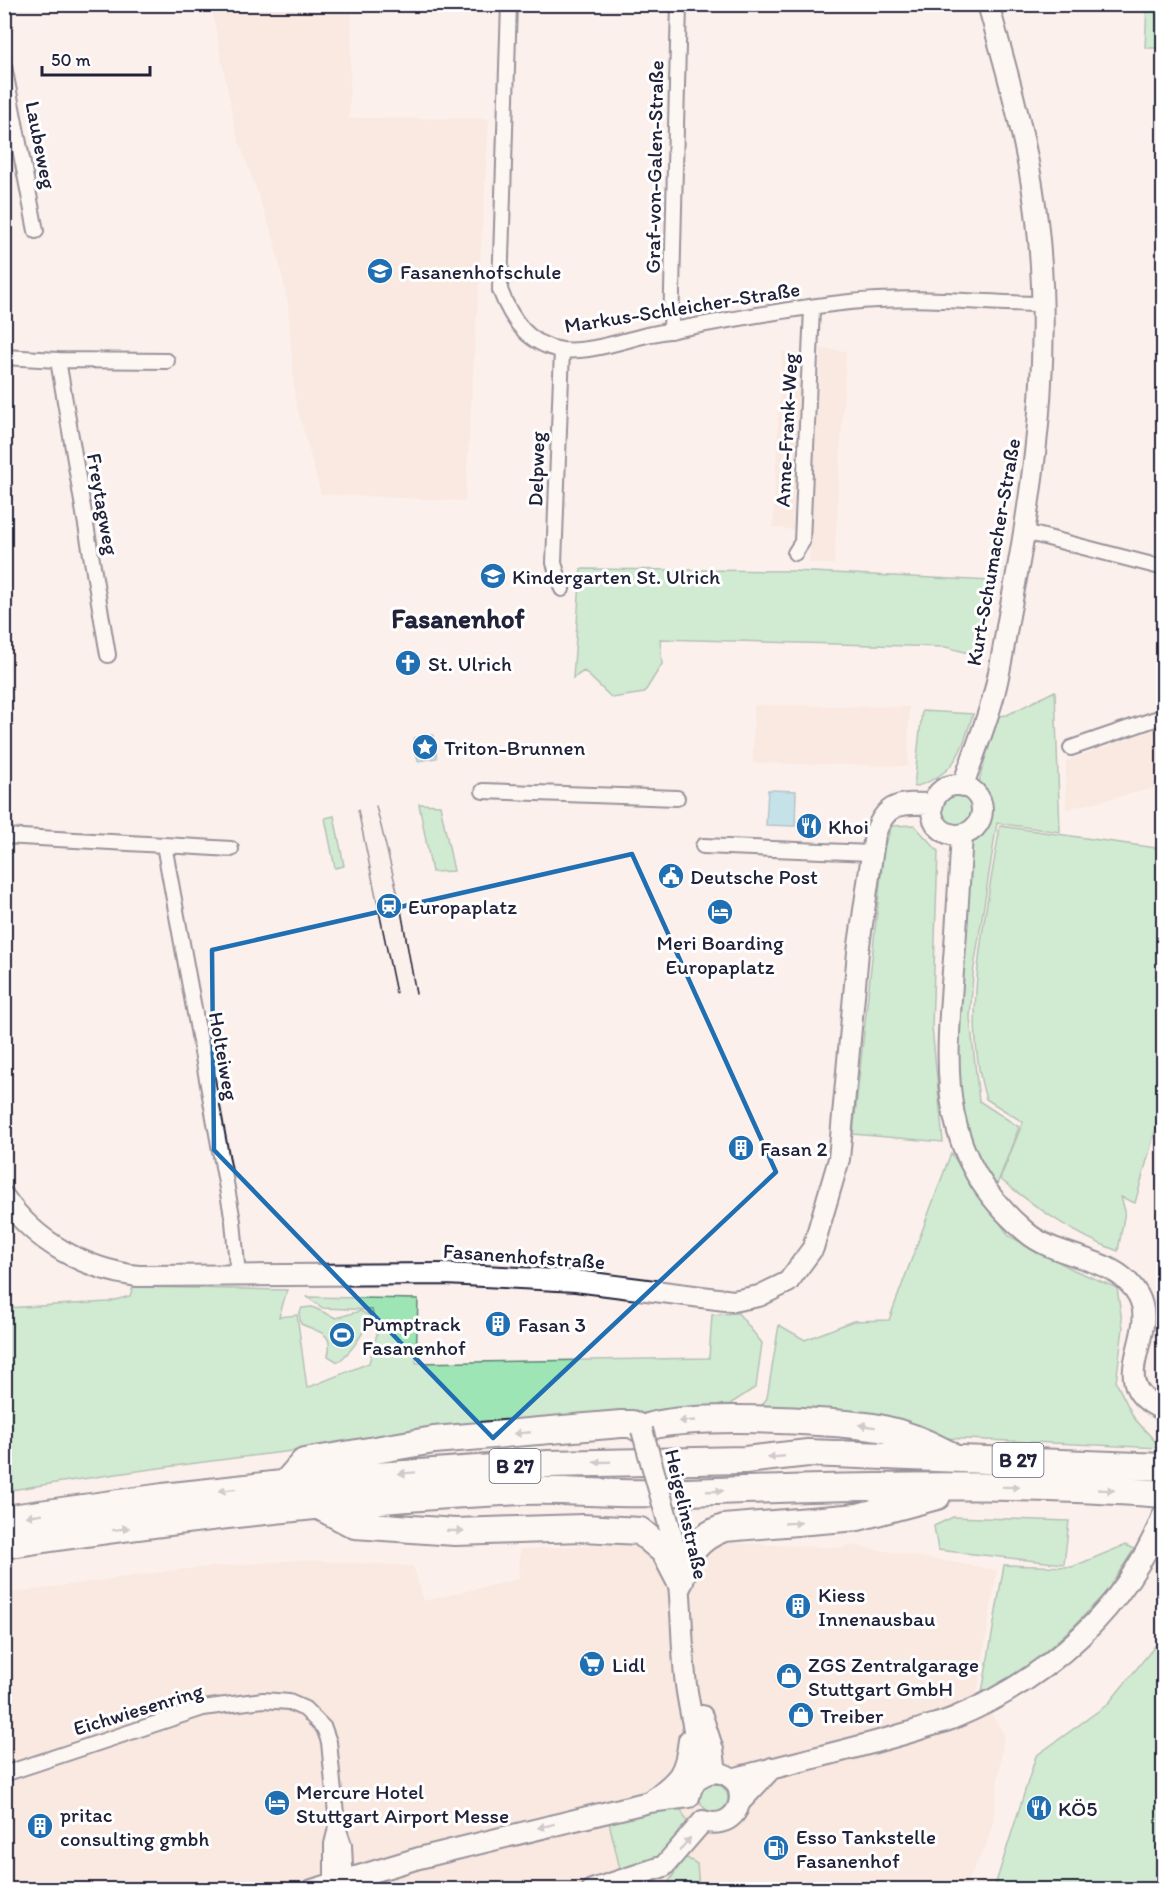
<svg xmlns="http://www.w3.org/2000/svg" width="1168" height="1894" viewBox="0 0 1168 1894" font-family="Itim,sans-serif">
  <rect width="100%" height="100%" fill="#fbf0eb"/>
  <filter id="ink" filterUnits="userSpaceOnUse"><feTurbulence type="fractalNoise" baseFrequency=".0167" numOctaves="2"/><feDisplacementMap in="SourceGraphic" scale="12" xChannelSelector="R" yChannelSelector="G"/><feConvolveMatrix kernelMatrix="1 2 1 2 8 2 1 2 1" color-interpolation-filters="sRGB"/></filter>
  <g filter="url(#ink)">
    <path fill="#f6dfd4" d="M 211,5 L 352,5 L 349,118 L 489,119 L 465,501 L 321,494 L 295,399 L 288,303 L 274,239 L 236,132 Z
      M 821,349 L 846,351 L 834,564 L 809,563 Z
      M 782,351 L 804,355 L 795,530 L 773,527 Z
      M 754,705 L 909,707 L 908,766 L 753,763 Z
      M 1163,727 L 1163,786 L 1066,809 L 1066,761 Z
      M 682,1541 L 844,1548 L 849,1545 L 997,1570 L 977,1693 L 1004,1734 L 993,1822 L 986,1846 L 963,1889 L 5,1890 L 5,1594 L 176,1570 L 299,1560 L 413,1566 L 424,1601 L 519,1579 L 520,1549 Z"/>
    <path fill="#9de5b4" stroke="#608478" stroke-width="1.5" d="M 1147,5 L 1163,5 L 1163,48 L 1145,48 Z
      M 581,569 L 793,571 L 991,581 L 976,655 L 946,647 L 660,639 L 662,664 L 644,693 L 612,698 L 584,671 L 573,678 Z
      M 1055,691 L 1060,832 L 997,823 L 973,974 L 970,1018 L 979,1101 L 1019,1127 L 995,1190 L 970,1147 L 957,1099 L 954,1050 L 971,841 C 1004,814 975,800 980,778 C 984,757 993,737 999,716 L 1007,715 Z
      M 922,711 L 973,714 C 961,752 956,775 914,787 Z
      M939 809a16 16 0 1 1 32 0a16 16 0 1 1-32 0Z
      M 419,804 L 440,805 L 454,871 L 432,872 Z
      M 334,816 L 344,866 L 335,868 L 325,818 Z
      M 914,825 L 938,851 L 932,1027 L 943,1142 L 853,1134 L 884,847 L 892,826 Z
      M 1000,826 L 1163,849 L 1163,1103 L 1135,1203 L 1121,1197 L 1125,1211 L 1118,1251 C 1074,1235 1037,1208 1000,1179 L 1023,1122 L 986,1099 C 960,1015 987,911 1000,826 Z
      M 951,1153 L 1009,1236 L 1074,1270 L 1117,1288 L 1123,1328 L 1116,1382 L 1134,1418 L 1161,1448 L 944,1438 L 758,1411 L 767,1398 L 779,1325 L 805,1340 L 853,1321 L 889,1320 Z
      M 133,1287 L 287,1290 L 279,1317 L 297,1315 L 307,1388 L 369,1363 L 377,1334 L 372,1310 L 323,1308 L 307,1297 L 418,1299 L 416,1363 L 709,1358 L 712,1315 L 738,1313 L 762,1343 L 756,1387 L 730,1404 C 488,1429 245,1452 5,1491 L 5,1308 L 108,1302 L 130,1296 Z
      M 312,1307 L 336,1318 L 360,1311 L 369,1315 C 366,1332 351,1352 338,1362 L 328,1356 C 334,1332 319,1332 301,1324 L 299,1314 L 302,1308 Z
      M 953,1517 L 1069,1521 L 1064,1564 L 938,1550 L 934,1526 Z
      M 1125,1545 L 1134,1549 L 1107,1591 L 1076,1624 L 1028,1667 L 982,1693 L 1004,1565 L 1072,1567 Z
      M 1163,1636 L 1163,1889 L 994,1889 L 1036,1756 L 1108,1704 Z
      M700 1798a14 14 0 1 1 28 0a14 14 0 1 1-28 0Z
      M 678,1803 L 689,1827 L 667,1855 L 621,1873 L 608,1818 Z
      M 685,1857 L 697,1864 L 699,1889 L 669,1889 L 668,1883 Z"/>
    <path fill="#86d1e7" stroke="#5e8ba2" stroke-width="1.5" d="M 433,735 L 437,758 L 418,761 L 414,738 Z
      M 768,790 L 796,791 L 795,826 L 766,825 Z"/>
    <g fill="none" stroke-linecap="round" stroke-linejoin="round">
      <g stroke="#22223b" stroke-width="18">
        <path id="street" d="M 509,4 L 500,290 C 511,319 528,345 562,350 C 590,353 624,340 651,334 C 717,322 784,309 850,302 C 913,295 978,303 1041,304
          M 4,66 L 36,231
          M 671,331 L 679,4
          M 4,357 L 58,360 L 108,655
          M 58,360 L 167,361
          M 1025,532 L 1164,568
          M 795,553 L 802,542 L 812,308
          M 562,589 L 554,563 L 562,350
          M 1071,748 L 1164,716
          M 483,791 L 677,798
          M 4,836 L 164,845 L 233,1221 L 238,1276
          M 164,845 L 231,849
          M 703,846 L 871,853
          M 4,1774 L 203,1708 L 263,1700 L 289,1702 L 305,1709 L 324,1728 L 329,1742 L 337,1824 L 344,1845 L 346,1887
          M 332,1890 L 332,1844 L 337,1824"/>
      </g>
      <g stroke="#22223b" stroke-width="24">
        <path id="secondary" d="M932 810a25 25 0 1 1 50 0a25 25 0 1 1-50 0Z
          M 963,785 C 972,759 982,734 990,708 C 1001,675 1004,639 1011,605 C 1038,468 1055,325 1032,185 C 1022,124 1005,64 988,4
          M 962,835 C 959,880 957,926 953,971 C 945,1076 938,1157 1026,1232 C 1058,1260 1116,1255 1138,1295 C 1161,1336 1100,1384 1164,1410
          M 4,1197 C 36,1243 85,1269 138,1276 L 446,1274 L 576,1281 L 733,1301 L 759,1296 L 788,1282 L 813,1248 L 839,1159 L 858,952 L 875,834 C 886,802 901,803 932,804
          M 669,1525 C 683,1578 680,1623 685,1676 C 688,1711 700,1743 699,1777
          M 702,1716 L 713,1750 L 716,1772
          M 732,1779 C 794,1762 856,1749 917,1730 C 930,1725 943,1723 956,1717 C 1049,1678 1127,1608 1164,1513
          M 652,1800 C 679,1779 685,1775 689,1740
          M 740,1802 L 772,1768
          M 312,1890 L 419,1858 L 649,1802 L 689,1797 C 694,1771 720,1764 737,1784 C 747,1809 728,1829 703,1821 L 664,1866 L 592,1890"/>
      </g>
      <g stroke="#22223b" stroke-width="30">
        <path id="highway" d="M 285,1484 L 304,1462 L 434,1440 L 621,1424 L 632,1424 L 642,1430 C 670,1411 841,1421 879,1428 C 904,1433 926,1442 948,1454
          M 319,1506 L 355,1525 L 455,1532 L 583,1528 L 640,1531 L 665,1552 L 680,1581
          M 4,1519 L 163,1497 L 318,1480 L 548,1464 L 745,1460 L 808,1453 L 1164,1467
          M 4,1545 C 176,1519 348,1499 521,1491 C 566,1489 611,1495 656,1493 C 825,1487 994,1481 1164,1494
          M 680,1581 C 687,1554 696,1538 724,1528 L 858,1517 L 937,1496"/>
      </g>
      <use href="#street" stroke="#fff" stroke-width="14"/>
      <use href="#secondary" stroke="#fff" stroke-width="20"/>
      <use href="#highway" stroke="#fff" stroke-width="26"/>
      <path stroke="#22223b" stroke-width="1.5" d="M 376,806 L 399,899 L 416,994
        M 358,810 L 396,993"/>
      <g stroke="#22223b" stroke-width="24" stroke-linecap="butt">
        <path id="secondary-bridge" d="M 642,1430 L 669,1525"/>
      </g>
      <use href="#secondary-bridge" stroke="#fff" stroke-width="20"/>
    </g>
    <defs><path id="oneway-solid" d="M-6-.8H1V-3.2L6.5 0L1 3.2V.8H-6Z" transform="scale(1.5)"/></defs>
    <g fill="#9c9ca7">
      <use href="#oneway-solid" transform="translate(687 1421) rotate(177)"/>
      <use href="#oneway-solid" transform="translate(867 1426) rotate(-171)"/>
      <use href="#oneway-solid" transform="translate(522 1433) rotate(175)"/>
      <use href="#oneway-solid" transform="translate(776 1457) rotate(175)"/>
      <use href="#oneway-solid" transform="translate(602 1462) rotate(178)"/>
      <use href="#oneway-solid" transform="translate(407 1473) rotate(176)"/>
      <use href="#oneway-solid" transform="translate(1011 1487) rotate(1)"/>
      <use href="#oneway-solid" transform="translate(227 1490) rotate(174)"/>
      <use href="#oneway-solid" transform="translate(1106 1490) rotate(3)"/>
      <use href="#oneway-solid" transform="translate(715 1491) rotate(-2)"/>
      <use href="#oneway-solid" transform="translate(34 1515) rotate(171)"/>
      <use href="#oneway-solid" transform="translate(793 1523) rotate(-3)"/>
      <use href="#oneway-solid" transform="translate(121 1529) rotate(-7)"/>
      <use href="#oneway-solid" transform="translate(455 1531) rotate(2)"/>
      <use href="#oneway-solid" transform="translate(546 1826) rotate(166)"/>
      <use href="#oneway-solid" transform="translate(685 1844) rotate(-50)"/>
    </g>
  </g>
  <path d="M0 0H1168V1894H0ZM 632,854 L 776,1172 L 493,1438 L 214,1150 L 212,950 Z" fill="#fbf0eb" fill-opacity=".55" fill-rule="evenodd"/>
  <path fill="none" stroke="#1f6fb2" stroke-width="4.5" stroke-linejoin="round" d="M 632,854 L 776,1172 L 493,1438 L 214,1150 L 212,950 Z"/>
  <defs>
    <g id="school-disc" transform="scale(1.35)"><circle r="9.5" fill="#1f6fb2" stroke="#fff"/><path d="M0-5L7-2L0 1L-7-2ZM-4 1L0 2.5L4 1V4Q0 6-4 4Z" fill="#fff"/></g>
    <g id="church-disc" transform="scale(1.35)"><circle r="9.5" fill="#1f6fb2" stroke="#fff"/><path d="M-1.2-6h2.4v3.5h3.3v2.4h-3.3V6h-2.4V-.1h-3.3v-2.4h3.3Z" fill="#fff"/></g>
    <g id="sight-disc" transform="scale(1.35)"><circle r="9.5" fill="#1f6fb2" stroke="#fff"/><path d="M0-6L1.8-2.2L6-1.7L2.9 1.2L3.7 5.4L0 3.3L-3.7 5.4L-2.9 1.2L-6-1.7L-1.8-2.2Z" fill="#fff"/></g>
    <g id="restaurant-disc" transform="scale(1.35)"><circle r="9.5" fill="#1f6fb2" stroke="#fff"/><path d="M-5-6h1v4h1v-4h1v4h1v-4h1v5L-1.5 .5V6h-2V.5L-5-1ZM5-6V6H3V1.5H1.5Q1.5-4 5-6Z" fill="#fff"/></g>
    <g id="civic-disc" transform="scale(1.35)"><circle r="9.5" fill="#1f6fb2" stroke="#fff"/><path d="M-.6-6.5H3V-4.5H.6V-3L4-1V1h2V6H-6V1h2V-1L-.6-3ZM-1.2 2.5V6h2.4V2.5Z" fill="#fff"/></g>
    <g id="station-disc" transform="scale(1.35)"><circle r="9.5" fill="#1f6fb2" stroke="#fff"/><path d="M-3-6H3Q5-6 5-4V2Q5 4 3 4L4.5 6H3L1.5 4h-3L-3 6H-4.5L-3 4Q-5 4-5 2V-4Q-5-6-3-6ZM-3.5-4v3h7v-3ZM-3.5 1v1.5H-2V1ZM2 1v1.5H3.5V1Z" fill="#fff"/></g>
    <g id="hotel-disc" transform="scale(1.35)"><circle r="9.5" fill="#1f6fb2" stroke="#fff"/><path d="M-6-4.5h1.5V1H6V5H4.5V3h-9V5H-6ZM-4 0a1.8 1.8 0 1 1 3.6 0ZM.5 0V-2.5h3Q6-2.5 6 0Z" fill="#fff"/></g>
    <g id="building-disc" transform="scale(1.35)"><circle r="9.5" fill="#1f6fb2" stroke="#fff"/><path d="M-4-6H4V6H1V3H-1V6H-4ZM-2.5-4.3h1.7v1.8h-1.7ZM.8-4.3h1.7v1.8H.8ZM-2.5-1h1.7V.8h-1.7ZM.8-1h1.7V.8H.8Z" fill="#fff"/></g>
    <g id="stadium-disc" transform="scale(1.35)"><circle r="9.5" fill="#1f6fb2" stroke="#fff"/><path d="M0-5a6.5 5 0 1 0 0 10a6.5 5 0 1 0 0-10ZM-3.5-1.8h7v3.6h-7Z" fill="#fff"/></g>
    <g id="supermarket-disc" transform="scale(1.35)"><circle r="9.5" fill="#1f6fb2" stroke="#fff"/><path d="M-6-5.5h2.5l.6 2H6L4.5 2H-2.5L-4.4-4H-6ZM-1.5 3.2a1.3 1.3 0 1 0 .1 0ZM3 3.2a1.3 1.3 0 1 0 .1 0Z" fill="#fff"/></g>
    <g id="shop-disc" transform="scale(1.35)"><circle r="9.5" fill="#1f6fb2" stroke="#fff"/><path d="M-5-2.5h2.3a2.7 3.5 0 0 1 5.4 0H5L5.5 6h-11ZM-1.5-2.5h3a1.5 2.3 0 0 0-3 0Z" fill="#fff"/></g>
    <g id="fuel-disc" transform="scale(1.35)"><circle r="9.5" fill="#1f6fb2" stroke="#fff"/><path d="M-5.5-6h7V0h2V4h1.3V-2.5L3-4.5l.8-.8L6-3V5H2.5V1h-1V6h-7ZM-4.2-4.7v3.2H.2V-4.7Z" fill="#fff"/></g>
  </defs>
  <g fill-rule="evenodd">
    <use href="#school-disc" x="380" y="271"/>
    <use href="#school-disc" x="493" y="576"/>
    <use href="#church-disc" x="408" y="663"/>
    <use href="#sight-disc" x="425" y="747"/>
    <use href="#restaurant-disc" x="809" y="826"/>
    <use href="#civic-disc" x="671" y="876"/>
    <use href="#station-disc" x="389" y="906"/>
    <use href="#hotel-disc" x="720" y="912"/>
    <use href="#building-disc" x="741" y="1148"/>
    <use href="#building-disc" x="498" y="1324"/>
    <use href="#stadium-disc" x="342" y="1335"/>
    <use href="#building-disc" x="798" y="1606"/>
    <use href="#supermarket-disc" x="592" y="1664"/>
    <use href="#shop-disc" x="789" y="1676"/>
    <use href="#shop-disc" x="801" y="1715"/>
    <use href="#hotel-disc" x="277" y="1803"/>
    <use href="#restaurant-disc" x="1039" y="1808"/>
    <use href="#building-disc" x="40" y="1826"/>
    <use href="#fuel-disc" x="776" y="1848"/>
  </g>
  <g text-anchor="middle" dominant-baseline="central" stroke-width="6" stroke-linejoin="round" paint-order="stroke">
    <g fill="#fff" stroke="#646476" stroke-width="1.5">
      <rect x="992.5" y="1443" width="51" height="34" rx="4.5"/>
      <rect x="489.5" y="1449" width="51" height="34" rx="4.5"/>
    </g>
    <g font-size="20" font-weight="bold" fill="#22223b">
      <text x="1018" y="1460">B 27</text>
      <text x="515" y="1466">B 27</text>
    </g>
    <g font-size="21" fill="#22223b" stroke="#fff">
      <text transform="translate(41 145) rotate(79)">Laubeweg</text>
      <text transform="translate(654 167) rotate(-89)">Graf-von-Galen-Straße</text>
      <text transform="translate(682 307) rotate(-9)">Markus-Schleicher-Straße</text>
      <text transform="translate(786 430) rotate(-87)">Anne-Frank-Weg</text>
      <text transform="translate(536 469) rotate(-88)">Delpweg</text>
      <text transform="translate(103 504) rotate(80)">Freytagweg</text>
      <text transform="translate(993 552) rotate(-80)">Kurt-Schumacher-Straße</text>
      <text transform="translate(224 1056) rotate(80)">Holteiweg</text>
      <text transform="translate(524 1256) rotate(4)">Fasanenhofstraße</text>
      <text transform="translate(687 1514) rotate(77)">Heigelinstraße</text>
      <text transform="translate(138 1709) rotate(-17)">Eichwiesenring</text>
    </g>
    <g font-size="21" fill="#22223b" stroke="#fff" text-anchor="start">
      <text x="400" y="271">Fasanenhofschule</text>
      <text x="512" y="576">Kindergarten St. Ulrich</text>
      <text x="428" y="663">St. Ulrich</text>
      <text x="444" y="747">Triton-Brunnen</text>
      <text x="828" y="826">Khoi</text>
      <text x="690" y="876">Deutsche Post</text>
      <text x="408" y="906">Europaplatz</text>
      <text x="720" y="942" text-anchor="middle">Meri Boarding<tspan x="720" dy="24">Europaplatz</tspan></text>
      <text x="760" y="1148">Fasan 2</text>
      <text x="362" y="1323">Pumptrack<tspan x="362" dy="24">Fasanenhof</tspan></text>
      <text x="518" y="1324">Fasan 3</text>
      <text x="818" y="1594">Kiess<tspan x="818" dy="24">Innenausbau</tspan></text>
      <text x="612" y="1664">Lidl</text>
      <text x="808" y="1664">ZGS Zentralgarage<tspan x="808" dy="24">Stuttgart GmbH</tspan></text>
      <text x="820" y="1715">Treiber</text>
      <text x="296" y="1791">Mercure Hotel<tspan x="296" dy="24">Stuttgart Airport Messe</tspan></text>
      <text x="1058" y="1808">KÖ5</text>
      <text x="60" y="1814">pritac<tspan x="60" dy="24">consulting gmbh</tspan></text>
      <text x="796" y="1836">Esso Tankstelle<tspan x="796" dy="24">Fasanenhof</tspan></text>
    </g>
    <g font-size="27" font-weight="bold" fill="#22223b" stroke="#fff">
      <text x="458" y="618">Fasanenhof</text>
    </g>
  </g>
  <rect width="1168" height="1894" fill="none" stroke="#fff" stroke-width="24"/>
  <rect x="12" y="12" width="1144" height="1870" fill="none" stroke="#22223b" stroke-width="2" filter="url(#ink)"/>
  <path d="M42 66v9h108v-9" fill="none" stroke="#22223b" stroke-width="3"/>
  <text x="51" y="66" font-size="18" fill="#22223b" stroke="#ffffff" stroke-width="4.5" paint-order="stroke">50 m</text>
</svg>
